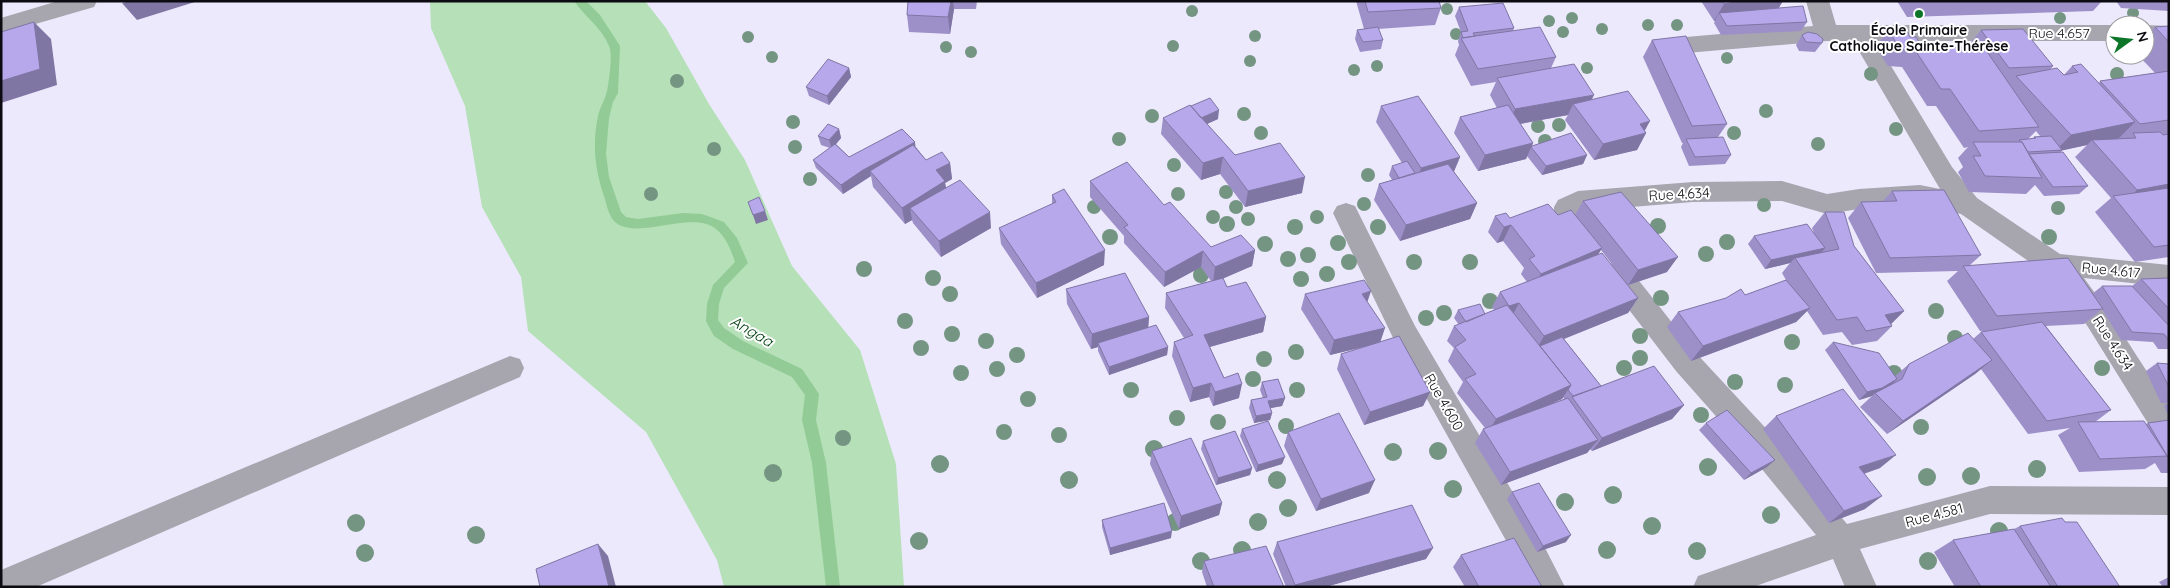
<svg xmlns="http://www.w3.org/2000/svg" width="2170" height="588" viewBox="0 0 2170 588" font-family="Quicksand,sans-serif">
  <rect width="100%" height="100%" fill="#ede9fd"/>
  <path fill="#b5e0b8" d="M 430,1 L 645,1 L 666,28 L 709,104 L 745,160 L 792,266 L 860,350 L 896,464 L 904,587 L 724,587 L 717,560 L 646,432 L 528,331 L 521,277 L 482,207 L 465,106 L 431,28 Z"/>
  <g fill="none" stroke-linecap="round" stroke-linejoin="round">
    <path fill="#92cb96" fill-rule="evenodd" d="M 574,1 L 586,1 L 600,15 L 620,46 L 618,93 L 613,102 L 609,118 L 606,154 L 609,177 L 621,212 L 626,217 L 638,219 L 683,213 L 702,214 L 724,222 L 737,238 L 748,263 L 724,288 L 719,304 L 718,320 L 724,328 L 743,341 L 802,369 L 819,394 L 816,420 L 826,463 L 840,587 L 826,587 L 812,463 L 802,420 L 805,395 L 792,377 L 733,349 L 714,336 L 708,325 L 706,321 L 707,304 L 713,285 L 735,262 C 731,250 726,237 716,229 C 690,208 628,246 611,217 C 608,211 606,204 605,199 C 595,171 592,145 598,116 C 600,107 605,100 607,91 C 609,82 613,54 609,46 C 602,28 585,17 574,1 Z"/>
    <path fill="#a7a5ae" fill-rule="evenodd" d="M 58,1 L 97,1 L 94,7 L 1,34 L 1,18 Z
      M 1806,1 L 1829,1 L 1836,25 L 2116,25 L 2115,41 L 1876,41 L 1952,167 L 1977,198 L 2060,254 L 2169,265 L 2169,287 L 2084,278 L 2108,311 L 2169,406 L 2169,445 L 2159,441 L 2088,327 L 2065,295 L 2044,272 L 1961,214 L 1920,205 L 1859,209 L 1827,214 L 1782,201 L 1693,202 L 1582,211 L 1580,212 L 1580,217 L 1597,243 L 1593,251 L 1584,254 L 1575,251 L 1554,219 L 1554,207 L 1558,200 L 1578,191 L 1693,182 L 1782,181 L 1827,194 L 1859,189 L 1920,185 L 1940,189 L 1853,41 L 1827,41 L 1686,53 L 1678,51 L 1674,45 L 1678,39 L 1686,37 L 1813,26 Z
      M 2144,25 L 2145,25 L 2169,26 L 2169,42 L 2145,41 Z
      M 1346,203 L 1355,206 L 1415,326 L 1542,542 L 1565,587 L 1532,587 L 1395,342 L 1333,213 L 1337,206 Z
      M 1610,263 L 1620,266 L 1640,282 L 1696,353 L 1774,437 L 1847,524 L 1990,486 L 2169,487 L 2169,515 L 1990,514 L 1860,549 L 1877,587 L 1845,587 L 1833,559 L 1753,587 L 1693,587 L 1698,576 L 1816,535 L 1752,457 L 1676,371 L 1620,298 L 1600,282 L 1596,274 L 1600,266 Z
      M 510,356 L 520,359 L 524,368 L 520,377 L 36,587 L 1,587 L 1,570 Z"/>
  </g>
  <g fill="#759583">
    <circle cx="1447" cy="9" r="6"/>
    <circle cx="1192" cy="11" r="6"/>
    <circle cx="2133" cy="13" r="6"/>
    <circle cx="1572" cy="18" r="6"/>
    <circle cx="2060" cy="18" r="6"/>
    <circle cx="1549" cy="21" r="6"/>
    <circle cx="1648" cy="25" r="6"/>
    <circle cx="1677" cy="25" r="6"/>
    <circle cx="1602" cy="29" r="6"/>
    <circle cx="1563" cy="32" r="6"/>
    <circle cx="1456" cy="34" r="6"/>
    <circle cx="1255" cy="36" r="6"/>
    <circle cx="748" cy="37" r="6"/>
    <circle cx="1173" cy="46" r="6"/>
    <circle cx="946" cy="47" r="6"/>
    <circle cx="971" cy="52" r="6"/>
    <circle cx="772" cy="57" r="6"/>
    <circle cx="1727" cy="58" r="6"/>
    <circle cx="1250" cy="61" r="6"/>
    <circle cx="1377" cy="66" r="6"/>
    <circle cx="1587" cy="68" r="6"/>
    <circle cx="1354" cy="70" r="6"/>
    <circle cx="1871" cy="74" r="7"/>
    <circle cx="2117" cy="74" r="7"/>
    <circle cx="677" cy="81" r="7"/>
    <circle cx="1766" cy="111" r="7"/>
    <circle cx="1244" cy="114" r="7"/>
    <circle cx="1152" cy="116" r="7"/>
    <circle cx="793" cy="122" r="7"/>
    <circle cx="1559" cy="125" r="7"/>
    <circle cx="1538" cy="126" r="7"/>
    <circle cx="1896" cy="129" r="7"/>
    <circle cx="1261" cy="133" r="7"/>
    <circle cx="1734" cy="133" r="7"/>
    <circle cx="1119" cy="139" r="7"/>
    <circle cx="1545" cy="141" r="7"/>
    <circle cx="1818" cy="144" r="7"/>
    <circle cx="795" cy="147" r="7"/>
    <circle cx="714" cy="149" r="7"/>
    <circle cx="1174" cy="165" r="7"/>
    <circle cx="1368" cy="175" r="7"/>
    <circle cx="810" cy="179" r="7"/>
    <circle cx="1226" cy="192" r="7"/>
    <circle cx="651" cy="194" r="7"/>
    <circle cx="1178" cy="194" r="7"/>
    <circle cx="1364" cy="204" r="7"/>
    <circle cx="1764" cy="205" r="7"/>
    <circle cx="1094" cy="207" r="7"/>
    <circle cx="1236" cy="207" r="7"/>
    <circle cx="2058" cy="208" r="7"/>
    <circle cx="1213" cy="217" r="7"/>
    <circle cx="1317" cy="217" r="7"/>
    <circle cx="1248" cy="219" r="7"/>
    <circle cx="1227" cy="224" r="8"/>
    <circle cx="1658" cy="226" r="8"/>
    <circle cx="1295" cy="227" r="8"/>
    <circle cx="1378" cy="227" r="8"/>
    <circle cx="1110" cy="237" r="8"/>
    <circle cx="2049" cy="237" r="8"/>
    <circle cx="1727" cy="242" r="8"/>
    <circle cx="1338" cy="243" r="8"/>
    <circle cx="1265" cy="244" r="8"/>
    <circle cx="1706" cy="254" r="8"/>
    <circle cx="1308" cy="255" r="8"/>
    <circle cx="1288" cy="259" r="8"/>
    <circle cx="1349" cy="262" r="8"/>
    <circle cx="1414" cy="262" r="8"/>
    <circle cx="1470" cy="262" r="8"/>
    <circle cx="864" cy="269" r="8"/>
    <circle cx="1327" cy="274" r="8"/>
    <circle cx="1201" cy="275" r="8"/>
    <circle cx="933" cy="278" r="8"/>
    <circle cx="1301" cy="279" r="8"/>
    <circle cx="950" cy="294" r="8"/>
    <circle cx="1661" cy="298" r="8"/>
    <circle cx="1490" cy="301" r="8"/>
    <circle cx="1936" cy="311" r="8"/>
    <circle cx="1444" cy="313" r="8"/>
    <circle cx="1426" cy="318" r="8"/>
    <circle cx="905" cy="321" r="8"/>
    <circle cx="952" cy="334" r="8"/>
    <circle cx="1640" cy="336" r="8"/>
    <circle cx="1955" cy="338" r="8"/>
    <circle cx="986" cy="341" r="8"/>
    <circle cx="1792" cy="342" r="8"/>
    <circle cx="921" cy="348" r="8"/>
    <circle cx="1296" cy="352" r="8"/>
    <circle cx="1017" cy="355" r="8"/>
    <circle cx="1640" cy="358" r="8"/>
    <circle cx="1264" cy="359" r="8"/>
    <circle cx="1624" cy="368" r="8"/>
    <circle cx="2102" cy="368" r="8"/>
    <circle cx="997" cy="369" r="8"/>
    <circle cx="961" cy="373" r="8"/>
    <circle cx="1894" cy="373" r="8"/>
    <circle cx="1253" cy="379" r="8"/>
    <circle cx="1735" cy="382" r="8"/>
    <circle cx="1785" cy="385" r="8"/>
    <circle cx="1131" cy="390" r="8"/>
    <circle cx="1297" cy="390" r="8"/>
    <circle cx="1028" cy="399" r="8"/>
    <circle cx="1701" cy="415" r="8"/>
    <circle cx="1177" cy="418" r="8"/>
    <circle cx="1218" cy="422" r="8"/>
    <circle cx="1286" cy="426" r="8"/>
    <circle cx="1921" cy="427" r="8"/>
    <circle cx="1004" cy="432" r="8"/>
    <circle cx="1059" cy="435" r="8"/>
    <circle cx="843" cy="438" r="8"/>
    <circle cx="1154" cy="449" r="9"/>
    <circle cx="1438" cy="451" r="9"/>
    <circle cx="1393" cy="452" r="9"/>
    <circle cx="940" cy="464" r="9"/>
    <circle cx="1708" cy="467" r="9"/>
    <circle cx="2037" cy="469" r="9"/>
    <circle cx="773" cy="473" r="9"/>
    <circle cx="1971" cy="476" r="9"/>
    <circle cx="1927" cy="477" r="9"/>
    <circle cx="1069" cy="480" r="9"/>
    <circle cx="1277" cy="480" r="9"/>
    <circle cx="1453" cy="489" r="9"/>
    <circle cx="1613" cy="495" r="9"/>
    <circle cx="1565" cy="502" r="9"/>
    <circle cx="1288" cy="508" r="9"/>
    <circle cx="1771" cy="515" r="9"/>
    <circle cx="1175" cy="522" r="9"/>
    <circle cx="1258" cy="522" r="9"/>
    <circle cx="356" cy="523" r="9"/>
    <circle cx="1652" cy="526" r="9"/>
    <circle cx="1999" cy="531" r="9"/>
    <circle cx="476" cy="535" r="9"/>
    <circle cx="919" cy="541" r="9"/>
    <circle cx="1242" cy="550" r="9"/>
    <circle cx="1607" cy="550" r="9"/>
    <circle cx="1697" cy="551" r="9"/>
    <circle cx="365" cy="553" r="9"/>
    <circle cx="1201" cy="561" r="9"/>
    <circle cx="1928" cy="561" r="9"/>
  </g>
  <path fill="#9d90c9" fill-rule="evenodd" d="M 908,1 L 977,1 L 976,9 L 954,9 L 950,34 L 909,32 L 907,15 Z
    M 1356,1 L 1439,1 L 1441,8 L 1435,25 L 1378,29 L 1383,40 L 1381,49 L 1360,52 L 1355,39 L 1357,30 L 1364,29 Z
    M 1701,1 L 1783,1 L 1778,8 L 1807,22 L 1801,31 L 1721,35 L 1714,23 L 1715,21 L 1714,21 Z
    M 1897,1 L 2102,1 L 2093,11 L 1907,17 Z
    M 2116,1 L 2169,1 L 2169,11 L 2121,8 Z
    M 1459,7 L 1514,28 L 1513,31 L 1556,57 L 1551,68 L 1592,99 L 1645,132 L 1646,133 L 1637,150 L 1594,160 L 1565,120 L 1568,115 L 1520,124 L 1533,143 L 1532,146 L 1587,155 L 1583,164 L 1542,175 L 1527,156 L 1526,159 L 1478,171 L 1454,133 L 1460,117 L 1497,108 L 1490,95 L 1496,82 L 1471,86 L 1455,55 L 1459,45 L 1458,41 L 1461,32 L 1455,16 Z
    M 2169,26 L 2169,257 L 2135,262 L 2095,212 L 2111,198 L 2075,157 L 2087,145 L 2062,150 L 2060,153 L 2088,186 L 2079,194 L 2044,196 L 2035,185 L 2026,194 L 1969,192 L 1958,172 L 1963,167 L 1958,158 L 1968,147 L 1964,148 L 1936,106 L 1927,106 L 1902,67 L 1888,66 L 1876,47 L 1888,30 L 1910,37 L 1923,49 L 1967,47 L 1981,30 L 2053,66 L 2050,70 L 2064,75 L 2072,66 L 2099,83 L 2100,81 L 2155,73 L 2138,55 L 2145,55 L 2145,37 L 2155,27 ZM 2036,131 L 2040,136 L 2034,137 L 2032,139 L 2028,139 Z
    M 1802,35 L 1822,43 L 1815,52 L 1799,51 L 1796,45 Z
    M 1652,40 L 1727,124 L 1718,137 L 1731,155 L 1725,164 L 1689,166 L 1681,147 L 1683,143 L 1682,143 L 1643,57 Z
    M 849,68 L 851,77 L 829,105 L 809,96 L 806,87 Z
    M 1381,106 L 1460,157 L 1454,172 L 1477,203 L 1470,219 L 1400,241 L 1374,200 L 1379,184 L 1392,180 L 1389,175 L 1392,166 L 1402,163 L 1376,122 Z
    M 1163,118 L 1218,119 L 1207,124 L 1235,155 L 1302,193 L 1245,207 L 1220,174 L 1201,180 L 1161,134 Z
    M 839,129 L 841,138 L 836,144 L 849,157 L 916,147 L 926,160 L 950,163 L 952,179 L 945,183 L 946,188 L 991,228 L 941,257 L 913,223 L 912,220 L 905,224 L 873,187 L 871,176 L 843,194 L 816,168 L 813,160 L 830,148 L 821,145 L 818,136 Z
    M 1090,181 L 1164,205 L 1211,247 L 1255,250 L 1252,266 L 1223,278 L 1227,287 L 1266,317 L 1263,332 L 1210,347 L 1224,378 L 1239,398 L 1213,406 L 1209,397 L 1190,402 L 1172,356 L 1174,342 L 1184,338 L 1165,308 L 1166,293 L 1211,281 L 1201,267 L 1164,287 L 1124,243 L 1124,236 L 1090,197 Z
    M 1892,191 L 1981,255 L 1970,265 L 2092,294 L 2102,286 L 2132,286 L 2141,279 L 2169,278 L 2169,349 L 2158,349 L 2153,342 L 2121,340 L 2102,309 L 2084,324 L 2046,326 L 2111,410 L 2095,422 L 2146,424 L 2148,423 L 2169,420 L 2169,473 L 2161,473 L 2155,463 L 2145,469 L 2079,472 L 2058,435 L 2070,428 L 2028,434 L 1981,369 L 1975,374 L 1887,434 L 1860,407 L 1872,396 L 1859,400 L 1825,350 L 1833,342 L 1895,376 L 1909,364 L 1973,339 L 1981,332 L 1987,331 L 1980,331 L 1947,281 L 1958,271 L 1876,273 L 1848,218 L 1861,202 L 1883,201 Z
    M 1052,195 L 1104,265 L 1037,298 L 1001,244 L 999,228 L 1052,204 Z
    M 1583,201 L 1667,272 L 1628,285 L 1601,250 L 1598,254 L 1638,298 L 1628,313 L 1564,339 L 1601,386 L 1684,405 L 1672,419 L 1592,451 L 1590,449 L 1587,453 L 1501,485 L 1475,443 L 1483,429 L 1485,428 L 1457,393 L 1463,382 L 1448,361 L 1454,348 L 1447,341 L 1454,326 L 1459,325 L 1454,318 L 1458,310 L 1485,314 L 1494,310 L 1492,307 L 1500,292 L 1527,282 L 1521,274 L 1524,268 L 1503,241 L 1497,243 L 1488,232 L 1495,216 L 1510,218 L 1558,215 L 1575,215 ZM 1563,397 L 1564,399 L 1548,405 L 1562,399 Z
    M 1825,212 L 1854,246 L 1904,311 L 1891,324 L 1892,326 L 1877,341 L 1852,345 L 1842,332 L 1823,335 L 1807,311 L 1796,322 L 1691,361 L 1667,327 L 1678,312 L 1745,295 L 1786,280 L 1782,273 L 1790,263 L 1765,269 L 1748,244 L 1754,236 L 1814,233 L 1812,228 Z
    M 1066,289 L 1149,317 L 1148,327 L 1168,347 L 1167,355 L 1109,375 L 1098,351 L 1098,347 L 1091,349 L 1067,304 Z
    M 1305,294 L 1367,302 L 1380,342 L 1430,392 L 1423,406 L 1364,425 L 1337,369 L 1341,354 L 1371,345 L 1330,355 L 1301,309 Z
    M 2157,363 L 2169,364 L 2169,417 L 2164,406 L 2168,403 L 2161,403 L 2146,371 Z
    M 1262,382 L 1285,398 L 1282,406 L 1270,408 L 1272,413 L 1270,420 L 1254,423 L 1249,408 L 1251,400 L 1263,398 L 1260,390 Z
    M 1776,416 L 1880,468 L 1864,474 L 1865,509 L 1829,523 L 1763,429 Z
    M 1706,423 L 1767,467 L 1744,480 L 1699,430 Z
    M 1242,429 L 1282,464 L 1256,472 L 1240,436 Z
    M 1288,432 L 1369,493 L 1316,511 L 1284,446 Z
    M 1203,441 L 1252,468 L 1250,475 L 1216,485 L 1201,449 Z
    M 1152,451 L 1222,503 L 1219,515 L 1179,529 L 1150,464 Z
    M 1512,492 L 1566,542 L 1537,552 L 1507,499 Z
    M 1102,520 L 1171,538 L 1110,555 L 1102,527 Z
    M 2020,526 L 2120,587 L 1955,587 L 1934,552 L 1953,540 L 2014,529 Z
    M 1277,542 L 1426,559 L 1325,587 L 1286,587 L 1273,554 Z
    M 1461,555 L 1542,587 L 1465,587 L 1453,567 Z
    M 1204,561 L 1284,587 L 1207,587 L 1202,572 Z
    M 2169,577 L 2169,587 L 2163,587 L 2159,582 Z"/>
  <path fill="#7f76a4" d="M 129,1 L 198,1 L 137,20 L 122,3 Z
    M 951,1 L 953,1 L 954,9 L 950,34 L 948,17 Z
    M 1740,1 L 1783,1 L 1777,11 L 1719,13 L 1715,21 L 1714,21 L 1724,4 Z
    M 34,22 L 51,39 L 57,85 L 1,103 L 1,81 Z
    M 849,68 L 851,77 L 829,105 L 827,96 Z
    M 1594,95 L 1586,111 L 1573,104 L 1568,115 L 1508,126 L 1515,109 Z
    M 1219,110 L 1218,119 L 1200,127 L 1201,118 Z
    M 1650,121 L 1643,134 L 1646,133 L 1637,150 L 1594,160 L 1603,144 L 1640,124 Z
    M 2135,122 L 2118,139 L 2092,140 L 2087,145 L 2060,151 L 2055,151 L 2071,135 Z
    M 839,129 L 841,138 L 832,149 L 829,140 Z
    M 915,142 L 916,151 L 870,171 L 871,176 L 843,194 L 841,185 L 863,170 Z
    M 1533,143 L 1526,159 L 1478,171 L 1485,155 Z
    M 1587,155 L 1583,164 L 1542,175 L 1546,166 Z
    M 1223,157 L 1220,174 L 1201,180 L 1203,163 Z
    M 1460,157 L 1453,173 L 1416,184 L 1421,168 Z
    M 950,163 L 952,179 L 945,183 L 948,197 L 910,208 L 912,220 L 905,224 L 902,208 L 936,170 Z
    M 1305,177 L 1302,193 L 1245,207 L 1248,191 Z
    M 2169,184 L 2169,196 L 2120,205 L 2137,190 Z
    M 1477,203 L 1470,219 L 1400,241 L 1406,225 Z
    M 765,211 L 768,220 L 756,224 L 753,215 Z
    M 990,212 L 991,228 L 941,257 L 939,241 Z
    M 1511,225 L 1503,241 L 1497,243 L 1504,227 Z
    M 1602,248 L 1593,263 L 1532,289 L 1541,274 Z
    M 1825,248 L 1818,257 L 1795,258 L 1790,263 L 1765,269 L 1771,260 Z
    M 1105,250 L 1104,265 L 1037,298 L 1036,283 Z
    M 1255,250 L 1252,266 L 1213,283 L 1215,267 Z
    M 1203,251 L 1201,267 L 1164,287 L 1165,272 Z
    M 1678,257 L 1667,272 L 1628,285 L 1638,270 Z
    M 1371,291 L 1366,306 L 1362,294 Z
    M 1638,298 L 1628,313 L 1536,350 L 1544,336 Z
    M 1519,303 L 1511,318 L 1501,320 L 1509,306 Z
    M 1810,308 L 1796,322 L 1691,361 L 1703,346 Z
    M 1904,311 L 1889,326 L 1885,315 Z
    M 1149,317 L 1148,331 L 1098,343 L 1098,347 L 1091,349 L 1092,334 Z
    M 1266,317 L 1263,332 L 1202,349 L 1204,335 Z
    M 1385,328 L 1380,343 L 1330,355 L 1334,340 Z
    M 1168,347 L 1167,355 L 1109,375 L 1109,367 Z
    M 1992,360 L 1975,374 L 1887,434 L 1903,421 Z
    M 1897,379 L 1889,387 L 1875,393 L 1872,396 L 1859,400 L 1867,392 Z
    M 1211,383 L 1209,397 L 1190,402 L 1193,388 Z
    M 1242,384 L 1239,398 L 1213,406 L 1215,392 Z
    M 1571,385 L 1562,399 L 1488,432 L 1496,419 Z
    M 1430,392 L 1423,406 L 1364,425 L 1370,412 Z
    M 1285,398 L 1282,406 L 1266,409 L 1268,401 Z
    M 1684,405 L 1672,419 L 1592,451 L 1602,438 Z
    M 1272,413 L 1270,420 L 1254,423 L 1256,416 Z
    M 1598,440 L 1587,453 L 1501,485 L 1510,472 Z
    M 1896,455 L 1880,468 L 1844,480 L 1859,467 Z
    M 1285,457 L 1282,464 L 1256,472 L 1258,465 Z
    M 1775,460 L 1767,467 L 1744,480 L 1751,473 Z
    M 1252,468 L 1250,475 L 1216,485 L 1218,478 Z
    M 1375,480 L 1369,493 L 1316,511 L 1321,499 Z
    M 1882,496 L 1865,509 L 1829,523 L 1844,511 Z
    M 1222,503 L 1219,515 L 1179,529 L 1181,516 Z
    M 1172,531 L 1171,538 L 1110,555 L 1110,548 Z
    M 1571,535 L 1566,542 L 1537,552 L 1543,546 Z
    M 598,544 L 608,556 L 616,587 L 609,587 Z
    M 1433,548 L 1426,559 L 1325,587 L 1294,587 L 1295,585 Z"/>
  <path fill="#b6a8ea" stroke="#7f76a4" d="M 908,1 L 951,1 L 948,17 L 907,15 Z
    M 1365,1 L 1439,1 L 1441,8 L 1368,12 Z
    M 1722,1 L 1740,1 L 1724,4 Z
    M 1503,3 L 1514,28 L 1473,33 L 1475,36 L 1463,38 L 1461,32 L 1468,31 L 1459,7 Z
    M 1803,6 L 1807,22 L 1727,26 L 1719,13 Z
    M 34,22 L 40,69 L 1,81 L 1,32 Z
    M 2169,26 L 2169,42 L 2155,27 Z
    M 1378,27 L 1383,40 L 1363,42 L 1357,30 Z
    M 1540,27 L 1556,57 L 1478,69 L 1461,38 Z
    M 2023,29 L 2053,66 L 2009,68 L 1981,30 Z
    M 1888,30 L 1907,31 L 1910,37 L 1916,37 L 1923,49 L 1983,46 L 2039,127 L 1979,131 L 1950,89 L 1941,89 L 1915,50 L 1901,50 Z
    M 1808,32 L 1817,34 L 1823,39 L 1822,43 L 1806,42 L 1802,35 Z
    M 1686,36 L 1727,124 L 1692,126 L 1652,40 Z
    M 828,59 L 849,68 L 827,96 L 806,87 Z
    M 1574,64 L 1594,95 L 1515,109 L 1497,78 Z
    M 2081,64 L 2135,122 L 2071,135 L 2016,76 L 2057,68 L 2064,75 L 2078,72 L 2072,66 Z
    M 2169,71 L 2169,120 L 2140,124 L 2100,81 Z
    M 1628,91 L 1650,121 L 1640,124 L 1646,133 L 1603,144 L 1573,104 Z
    M 1418,96 L 1460,157 L 1421,168 L 1381,106 Z
    M 1210,98 L 1219,110 L 1201,118 L 1191,106 Z
    M 1190,105 L 1235,155 L 1280,143 L 1305,177 L 1248,191 L 1223,157 L 1203,163 L 1163,118 Z
    M 1508,105 L 1533,143 L 1485,155 L 1460,117 Z
    M 828,124 L 839,129 L 829,140 L 818,136 Z
    M 902,129 L 915,142 L 863,170 L 841,185 L 813,160 L 835,144 L 849,157 Z
    M 2160,132 L 2163,135 L 2169,134 L 2169,184 L 2137,190 L 2092,140 L 2136,138 L 2133,133 Z
    M 1571,133 L 1587,155 L 1546,166 L 1531,147 L 1532,146 Z
    M 2051,136 L 2062,150 L 2028,152 L 2022,142 L 2019,140 L 2036,138 L 2034,137 Z
    M 1723,137 L 1731,155 L 1695,157 L 1686,139 Z
    M 1973,142 L 2022,142 L 2042,178 L 1985,176 L 1973,156 L 1981,156 Z
    M 913,145 L 926,160 L 942,152 L 950,163 L 936,170 L 945,181 L 902,208 L 870,171 Z
    M 2063,152 L 2088,186 L 2053,187 L 2029,154 Z
    M 1407,161 L 1415,173 L 1399,178 L 1392,166 Z
    M 1127,162 L 1164,205 L 1170,202 L 1211,247 L 1241,235 L 1255,250 L 1215,267 L 1203,251 L 1165,272 L 1124,227 L 1128,225 L 1090,181 Z
    M 1448,164 L 1477,203 L 1406,225 L 1379,184 Z
    M 960,180 L 990,212 L 939,241 L 910,208 Z
    M 2169,188 L 2169,245 L 2154,247 L 2113,196 Z
    M 1064,189 L 1105,250 L 1036,283 L 999,228 L 1056,202 L 1052,195 Z
    M 1944,190 L 1981,255 L 1890,258 L 1861,202 L 1897,201 L 1892,191 Z
    M 1621,192 L 1678,257 L 1638,270 L 1583,201 Z
    M 759,197 L 765,211 L 753,215 L 748,202 Z
    M 1548,204 L 1558,215 L 1571,210 L 1602,248 L 1541,274 L 1529,259 L 1535,256 L 1511,225 L 1504,227 L 1495,216 L 1506,213 L 1510,218 Z
    M 1825,212 L 1844,212 L 1854,246 L 1904,311 L 1885,315 L 1892,326 L 1866,331 L 1857,317 L 1837,320 L 1795,258 L 1839,249 Z
    M 1807,224 L 1825,248 L 1771,260 L 1754,236 Z
    M 1602,253 L 1638,298 L 1544,336 L 1519,303 L 1509,306 L 1500,292 Z
    M 2068,258 L 2103,309 L 1997,316 L 1963,266 Z
    M 1125,273 L 1149,317 L 1092,334 L 1066,289 Z
    M 1223,278 L 1227,287 L 1246,282 L 1266,317 L 1204,335 L 1224,378 L 1238,373 L 1242,384 L 1215,392 L 1211,383 L 1193,388 L 1174,342 L 1193,335 L 1166,293 Z
    M 2169,278 L 2169,309 L 2141,279 Z
    M 1364,280 L 1371,291 L 1362,294 L 1385,328 L 1334,340 L 1305,294 Z
    M 1786,280 L 1810,308 L 1703,346 L 1678,312 L 1726,298 L 1741,289 L 1745,295 Z
    M 2102,286 L 2132,286 L 2169,326 L 2169,340 L 2164,334 L 2132,332 Z
    M 1480,304 L 1485,314 L 1466,322 L 1458,310 Z
    M 1507,305 L 1571,385 L 1496,419 L 1465,379 L 1476,374 L 1455,347 L 1466,340 L 1454,326 Z
    M 2042,322 L 2111,410 L 2047,421 L 1981,332 Z
    M 1156,325 L 1168,347 L 1109,367 L 1098,343 Z
    M 1968,333 L 1992,360 L 1903,421 L 1875,393 L 1902,379 L 1909,364 Z
    M 1399,336 L 1430,392 L 1370,412 L 1341,354 Z
    M 1562,337 L 1601,386 L 1573,396 L 1568,390 L 1571,385 L 1540,346 Z
    M 1833,342 L 1879,353 L 1897,379 L 1882,388 L 1867,392 Z
    M 2157,363 L 2169,364 L 2169,387 Z
    M 1654,366 L 1684,405 L 1602,438 L 1572,397 Z
    M 1278,379 L 1285,398 L 1268,401 L 1272,413 L 1256,416 L 1251,400 L 1267,397 L 1262,382 Z
    M 1843,389 L 1896,455 L 1859,467 L 1882,496 L 1844,511 L 1776,416 Z
    M 1568,398 L 1598,440 L 1510,472 L 1483,429 Z
    M 1727,410 L 1775,460 L 1751,473 L 1706,423 Z
    M 1339,413 L 1375,480 L 1321,499 L 1288,432 Z
    M 2169,420 L 2169,459 L 2148,423 Z
    M 1268,421 L 1285,457 L 1258,465 L 1242,429 Z
    M 2144,421 L 2167,456 L 2100,459 L 2078,422 Z
    M 1235,431 L 1252,468 L 1218,478 L 1203,441 Z
    M 1191,438 L 1222,503 L 1181,516 L 1152,451 Z
    M 1539,483 L 1571,535 L 1543,546 L 1512,492 Z
    M 1164,503 L 1172,531 L 1110,548 L 1102,520 Z
    M 1412,505 L 1433,548 L 1295,585 L 1277,542 Z
    M 2062,518 L 2065,522 L 2077,522 L 2120,587 L 2058,587 L 2020,526 Z
    M 2014,529 L 2051,587 L 1981,587 L 1953,540 Z
    M 1514,538 L 1542,587 L 1479,587 L 1461,555 Z
    M 598,544 L 609,587 L 540,587 L 536,569 Z
    M 1266,546 L 1284,587 L 1214,587 L 1204,561 Z"/>
  <circle fill="#0c7527" stroke="#fff" stroke-width="2" cx="1919" cy="14" r="5"/>
  <g text-anchor="middle" dominant-baseline="central" stroke-width="4" stroke-linejoin="round" paint-order="stroke">
    <g font-size="14" font-weight="bold" fill="#0c0b11" stroke="#fff">
      <text x="1919" y="30">École Primaire<tspan x="1919" dy="16">Catholique Sainte-Thérèse</tspan></text>
    </g>
    <g font-size="14" fill="#0c0b11" stroke="#fff">
      <text x="2059" y="33">Rue 4.657</text>
      <text transform="translate(1679 194) rotate(-3)">Rue 4.634</text>
      <text transform="translate(2111 270) rotate(6)">Rue 4.617</text>
      <text transform="translate(2113 343) rotate(57)">Rue 4.634</text>
      <text transform="translate(1444 402) rotate(60)">Rue 4.600</text>
      <text transform="translate(1934 515) rotate(-15)">Rue 4.581</text>
    </g>
    <g font-size="15" font-style="italic" fill="#00400f" stroke="#fff">
      <text transform="translate(752 331) rotate(30)">Angaa</text>
    </g>
  </g>
  <rect width="2170" height="588" fill="none" stroke="#0c0b11" stroke-width="5"/>
  <g transform="translate(2130 40) rotate(75)"><circle r="24" fill="#ffffff" stroke="#9e9da0"/>
  <path d="M0-4L9 19L0 12L-9 19Z" fill="#0c7527"/>
  <text y="-8" font-size="14" font-weight="bold" text-anchor="middle" fill="#0c0b11">N</text>
  </g>
</svg>
